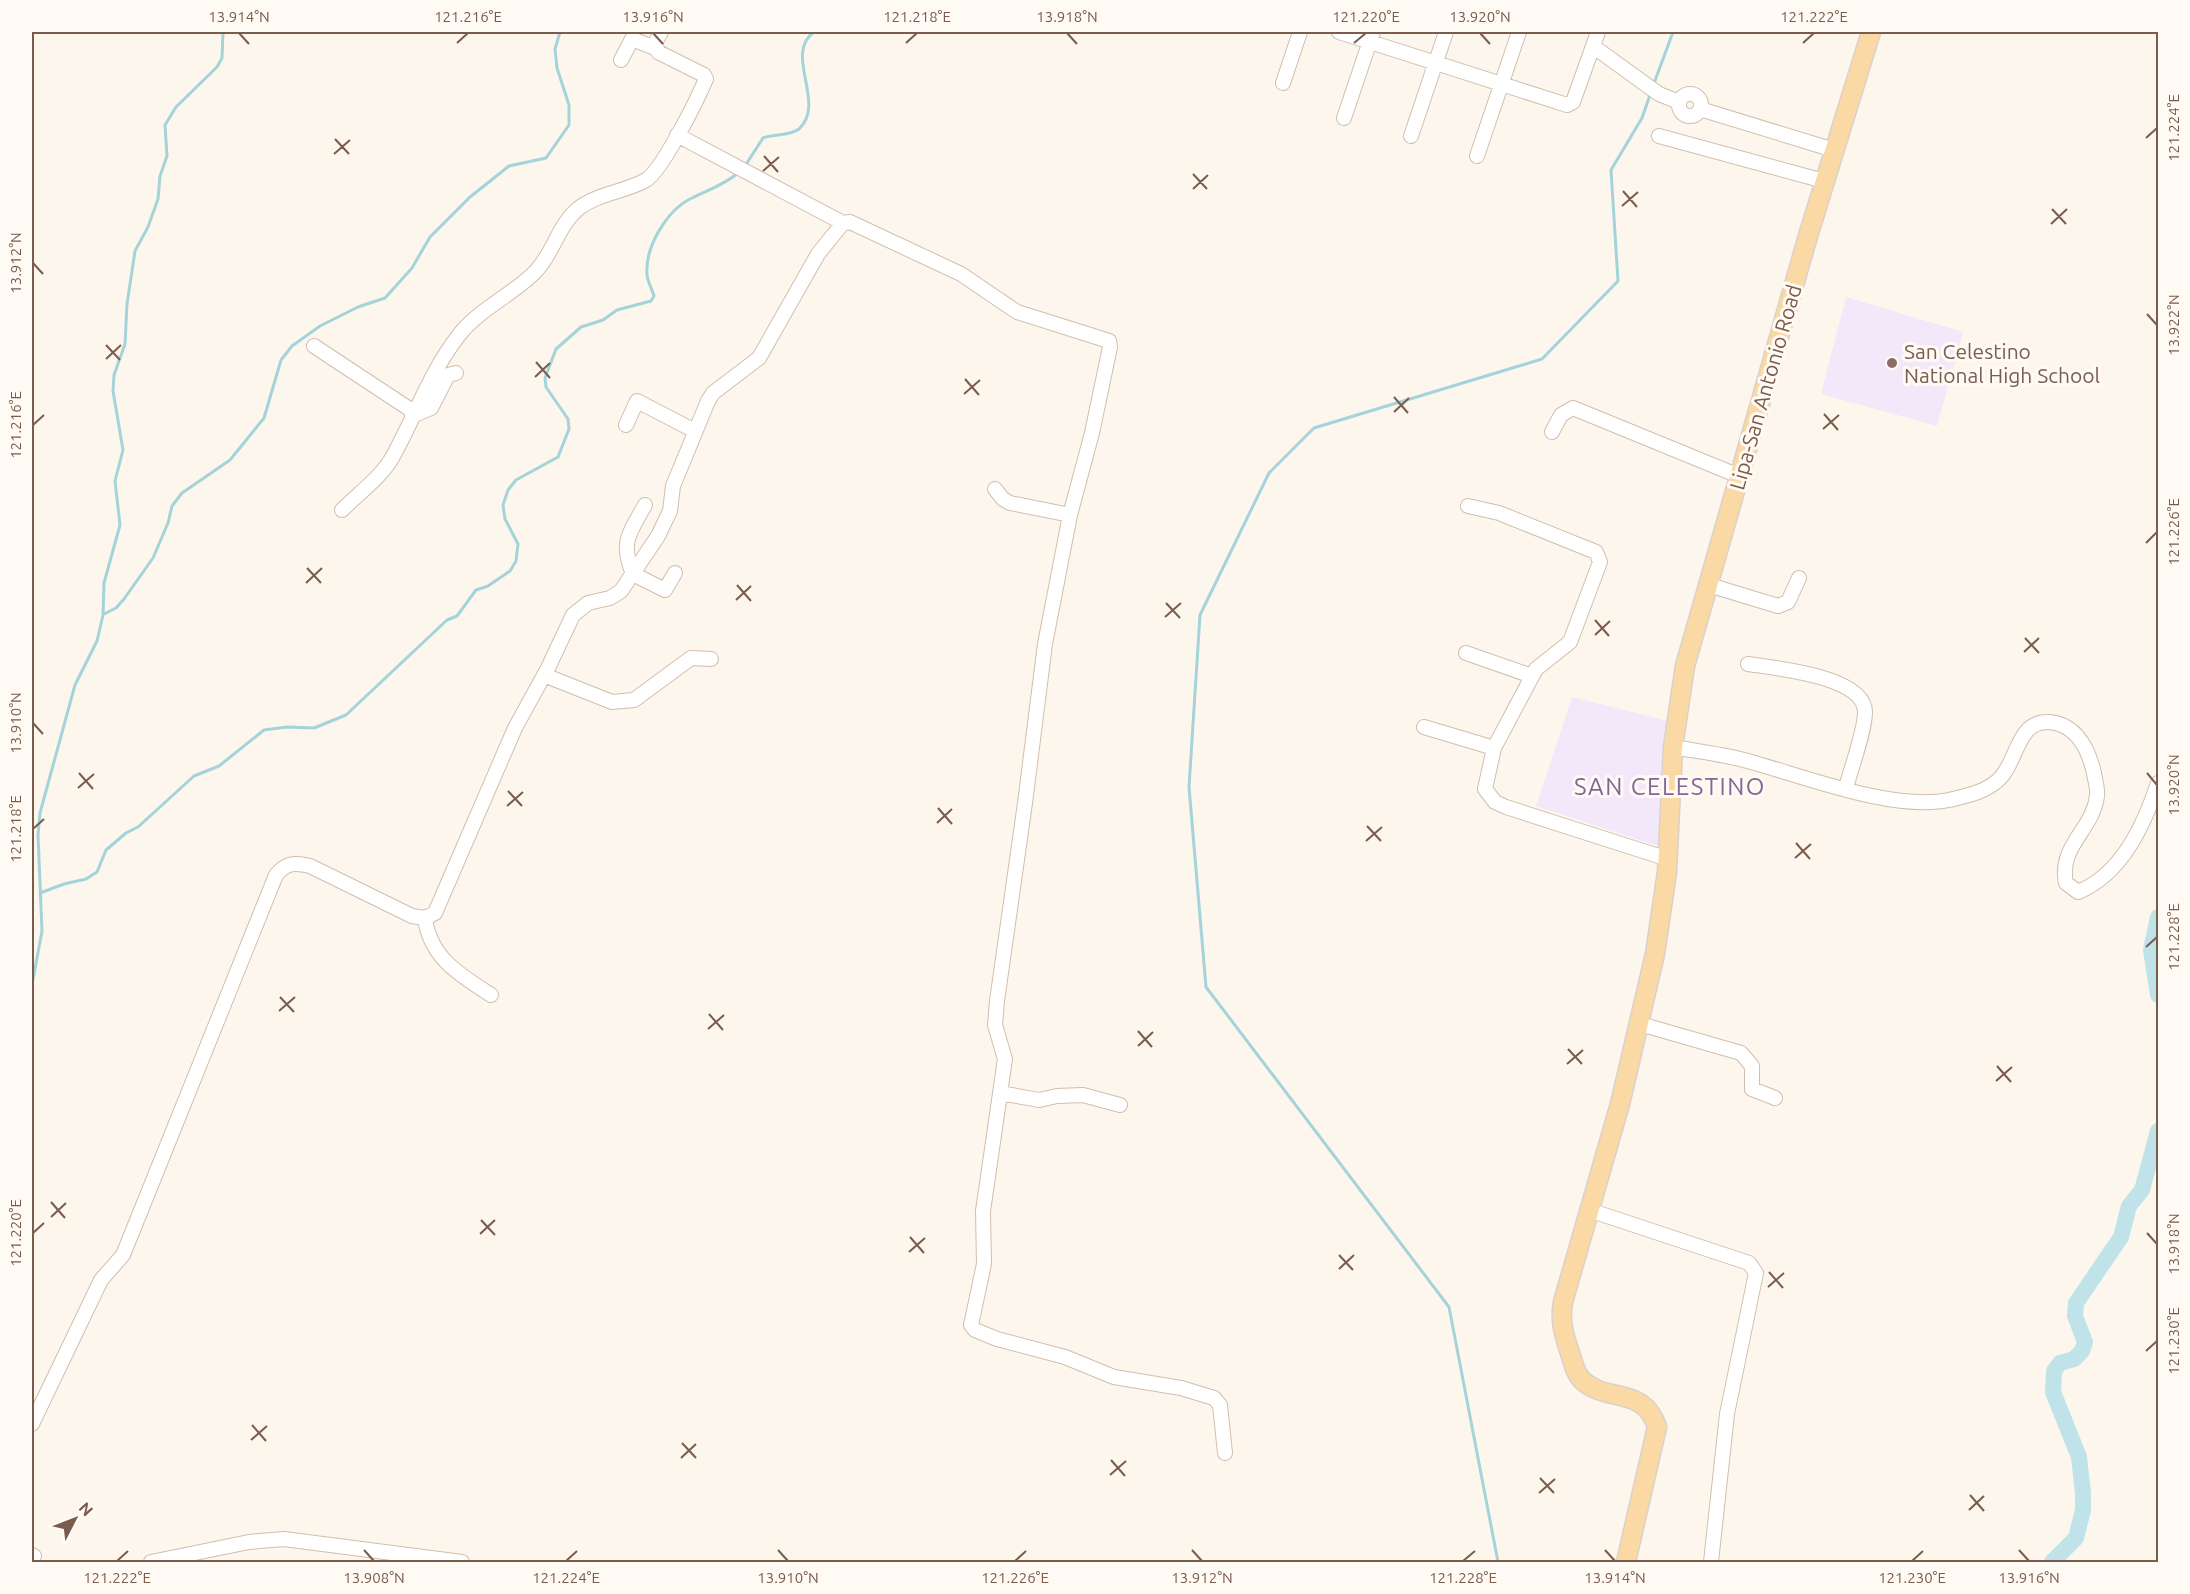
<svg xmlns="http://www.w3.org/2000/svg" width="2190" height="1594" viewBox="0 0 2190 1594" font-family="Ubuntu,sans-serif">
  <rect width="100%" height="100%" fill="#fdf6ec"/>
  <path fill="#f3e8fa" d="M 1846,297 L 1963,332 L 1937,426 L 1821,394 Z
    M 1572,697 L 1672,722 L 1663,848 L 1536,806 Z"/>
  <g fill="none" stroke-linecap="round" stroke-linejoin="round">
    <path stroke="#a5d3da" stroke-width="3" d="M 1653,86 L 1673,32
      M 745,166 L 763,138 C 773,134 790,136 799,129 C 827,103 783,54 814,32
      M 104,614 L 116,608 L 124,599 L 153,558 L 168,523 L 172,506 L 182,493 L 230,460 L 264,418 L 281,360 L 292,346 L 320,326 L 358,307 L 385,298 L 412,268 L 430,237 L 470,197 L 509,166 L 546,158 L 569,125 L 569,105 L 557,68 L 555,49 L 560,32
      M 40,893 L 64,884 L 86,879 L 97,872 L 106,850 L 126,833 L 138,827 L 194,776 L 219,766 L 264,730 L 287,727 L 314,728 L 346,715 L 447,620 L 457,616 L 476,590 L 488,586 L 510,571 L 516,561 L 518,544 L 505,519 L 503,505 L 508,490 L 516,480 L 558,457 L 569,429 L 568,419 L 546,387 L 545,378 L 556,349 L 581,327 L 603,320 L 617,310 L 651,301 L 654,296 C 652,289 647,281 647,274 C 645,246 668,209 692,198 C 708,190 724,185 738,173
      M 32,985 L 42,931 L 38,835 L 40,813 L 75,685 L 97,641 L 103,615 L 104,583 L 120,525 L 115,481 L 123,450 L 113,391 L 114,375 L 125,344 L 127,304 L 135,251 L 148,227 L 158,199 L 160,176 L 167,156 L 165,125 L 176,107 L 217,67 L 222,58 L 223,32
      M 1498,1562 L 1449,1307 L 1206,987 L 1189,787 L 1200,615 L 1269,473 L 1314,428 L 1542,359 L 1618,281 L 1611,170 L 1642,118 L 1651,92"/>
    <path stroke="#bfe3e8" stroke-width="16" d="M 2158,917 L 2151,950 L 2158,995
      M 2052,1562 L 2076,1538 L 2083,1510 L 2083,1493 L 2079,1457 L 2053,1392 L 2054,1371 L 2060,1363 L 2074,1359 L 2082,1351 L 2085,1342 L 2075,1316 L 2076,1303 L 2121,1237 L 2129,1206 L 2142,1190 L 2158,1131"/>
    <g stroke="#d1beb0" stroke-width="16">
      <path id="minor" d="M 1339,32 L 1567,105 L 1573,102 L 1598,32
        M 1594,47 L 1659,94 L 1679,102
        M 621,60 L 632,39 L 655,48
        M 1283,83 L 1300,32
        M1679 105a11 11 0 1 1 22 0a11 11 0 1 1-22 0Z
        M 1700,109 L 1834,150
        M 1344,118 L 1373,32
        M 677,135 L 843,223 L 850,222 L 961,274 L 1017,312 L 1109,341 L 1110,347 L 1092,433 L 1070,515 L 1045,644 L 1025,803 L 997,1001 L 995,1025 L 1005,1059 L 983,1211 L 984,1264 L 971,1325 L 975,1330 L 997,1339 L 1065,1357 L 1114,1377 L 1181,1388 L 1214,1398 L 1220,1405 L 1225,1453
        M 1411,136 L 1446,32
        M 1659,136 L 1824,181
        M 1477,156 L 1519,32
        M 314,346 L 414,412
        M 412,416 L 431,408 L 448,375 L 456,373
        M 626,425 L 637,401 L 695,431
        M 1552,432 L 1561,415 L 1573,408 L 1739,476
        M 995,489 L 1003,499 L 1010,503 L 1070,515
        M 645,505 C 629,534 620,542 633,574 L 665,590 L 675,573
        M 1468,506 L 1499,513 L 1596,552 L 1600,562 L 1570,642 L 1536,669 L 1494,748 L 1485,789 L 1495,802 L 1506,807 L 1668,859
        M 342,510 C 358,494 381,477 392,458 C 415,417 430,372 459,335 C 480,308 513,295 536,271 C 554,252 558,225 579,208 C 599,193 625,192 646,180 C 663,169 697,100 706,79 L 704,75 L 658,52 L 655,43 L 661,32
        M 1709,585 L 1778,606 L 1788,602 L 1799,578
        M 1466,653 L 1532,676
        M 1748,664 C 1774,668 1865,676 1865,712 C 1865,731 1851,768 1846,788
        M 544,675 L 612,702 L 634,700 L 691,658 L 711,659
        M 1424,727 L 1494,748
        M 1673,747 C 1696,751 1719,754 1740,759 C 1799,774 1891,812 1949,800 C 1967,796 1990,791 2002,776 C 2018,757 2018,720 2050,722 C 2060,723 2070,728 2077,736 C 2086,746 2091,760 2094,773 C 2095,780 2098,789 2097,796 C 2093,830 2058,846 2066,883 L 2078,892 C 2122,874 2144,825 2158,783
        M 425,918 C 430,958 460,975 491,995
        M 1640,1024 L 1741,1053 L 1752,1066 L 1752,1089 L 1775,1098
        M 1000,1093 L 1039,1100 L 1057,1096 L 1083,1095 L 1120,1105
        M 1589,1210 L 1749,1263 L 1756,1273 L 1727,1414 L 1711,1562
        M 32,1424 L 101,1280 L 123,1255 L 276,875 C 286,863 294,862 310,866 L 412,916 L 425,918 L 435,913 L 515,728 L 548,668 L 573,615 L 588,603 L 610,598 L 621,591 L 658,536 L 670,511 L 673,486 L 708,401 L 713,393 L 759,358 L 818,254 L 843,223
        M 32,1555 L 34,1556
        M 151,1562 L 249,1542 L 284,1539 L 462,1562"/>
    </g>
    <g stroke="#dad1cd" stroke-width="21">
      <path id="major" d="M 1626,1562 L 1657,1427 C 1644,1386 1608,1403 1583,1381 C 1574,1373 1572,1357 1568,1347 C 1563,1331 1560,1319 1563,1302 L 1620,1104 L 1655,954 L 1667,872 L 1673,747 L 1685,666 L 1808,236 L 1871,32"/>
    </g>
    <use href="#minor" stroke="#fff" stroke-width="14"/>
    <use href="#major" stroke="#fbd9a5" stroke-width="18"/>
  </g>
  <path fill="none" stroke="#7a5c4d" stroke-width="2" d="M 239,33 L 249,44M 653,33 L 663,44M 1067,33 L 1077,44M 1480,33 L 1490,44M 457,43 L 468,33M 906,43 L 917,33M 1354,43 L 1366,33M 1803,43 L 1814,33M 2146,138 L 2157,128M 335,139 L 349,154M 334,154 L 350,140M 764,156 L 778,172M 763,171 L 779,157M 1193,174 L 1207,189M 1193,189 L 1208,175M 1623,191 L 1637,207M 1622,206 L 1638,192M 2052,209 L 2066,224M 2051,224 L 2067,209M 33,263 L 43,274M 2147,314 L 2157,325M 106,345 L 120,360M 106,359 L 121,345M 536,362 L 550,378M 535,377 L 550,363M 965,379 L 979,395M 964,394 L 980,380M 1394,397 L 1408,413M 1394,412 L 1409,398M 1824,414 L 1838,430M 33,425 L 44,415M 1823,429 L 1839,415M 2146,543 L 2157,532M 307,568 L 321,583M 306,583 L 322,568M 737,585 L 751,601M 736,600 L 751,586M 1166,603 L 1180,618M 1165,617 L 1181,603M 1595,620 L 1609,636M 1595,635 L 1610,621M 2025,638 L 2039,653M 2024,652 L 2039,638M 33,723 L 43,734M 79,773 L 93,789M 2147,773 L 2157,785M 78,788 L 94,774M 508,791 L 522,806M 507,806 L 523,792M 938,808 L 952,824M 937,823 L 952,809M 1367,826 L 1381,841M 33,829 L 44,819M 1366,841 L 1382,827M 1796,843 L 1810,859M 1795,858 L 1811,844M 2146,947 L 2157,937M 280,997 L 294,1012M 279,1011 L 295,997M 709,1014 L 723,1030M 708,1029 L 724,1015M 1138,1031 L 1152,1047M 1138,1046 L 1153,1032M 1568,1049 L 1582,1064M 1567,1064 L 1583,1050M 1997,1066 L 2011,1082M 1996,1081 L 2012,1067M 51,1202 L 65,1218M 51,1217 L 66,1203M 481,1220 L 495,1235M 33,1233 L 44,1223M 2147,1233 L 2157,1244M 480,1234 L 495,1220M 910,1237 L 924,1253M 909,1252 L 925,1238M 1339,1255 L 1353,1270M 1339,1269 L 1354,1255M 1769,1272 L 1783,1288M 1768,1287 L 1784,1273M 2146,1351 L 2157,1341M 252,1425 L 266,1441M 251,1440 L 267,1426M 682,1443 L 696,1458M 681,1458 L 696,1444M 1111,1460 L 1125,1476M 1110,1475 L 1126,1461M 1540,1478 L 1554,1493M 1539,1493 L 1555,1479M 1970,1495 L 1984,1511M 1969,1510 L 1984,1496M 364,1550 L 374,1561M 778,1550 L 788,1561M 1192,1550 L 1202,1561M 1605,1550 L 1615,1561M 2019,1550 L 2029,1561M 117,1561 L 128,1551M 566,1561 L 577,1551M 1015,1561 L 1026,1551M 1463,1561 L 1475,1551M 1912,1561 L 1923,1551"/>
  <circle fill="#8d6e63" stroke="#fffaf3" stroke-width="2" cx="1892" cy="363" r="6"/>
  <g text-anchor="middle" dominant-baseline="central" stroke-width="6" stroke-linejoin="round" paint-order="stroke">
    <g font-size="21" fill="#785e54" stroke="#fffaf3" text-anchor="start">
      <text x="1904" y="351">San Celestino<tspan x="1904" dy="24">National High School</tspan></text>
    </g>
    <g font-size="21" fill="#7a5c4d" stroke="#fffaf3">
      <text transform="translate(1765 387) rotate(-74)">Lipa-San Antonio Road</text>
    </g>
    <g font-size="24" letter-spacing="1.5" fill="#846695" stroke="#fffaf3">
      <text x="1670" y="786">SAN CELESTINO</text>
    </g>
  </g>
  <rect width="2190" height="1594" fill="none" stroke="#fffaf3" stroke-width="66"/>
  <g transform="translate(75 1519) rotate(48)" stroke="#fffaf3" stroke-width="4.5" paint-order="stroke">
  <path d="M0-4.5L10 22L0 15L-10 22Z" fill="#7a5c4d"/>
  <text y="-9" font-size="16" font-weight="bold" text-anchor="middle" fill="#7a5c4d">N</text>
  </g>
  <rect x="33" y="33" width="2124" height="1528" fill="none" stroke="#7a5c4d" stroke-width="2"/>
  <g font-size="15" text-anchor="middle" fill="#7a5c4d">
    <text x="239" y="22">13.914°N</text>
    <text x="468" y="22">121.216°E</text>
    <text x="653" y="22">13.916°N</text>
    <text x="917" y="22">121.218°E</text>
    <text x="1067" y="22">13.918°N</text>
    <text x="1366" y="22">121.220°E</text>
    <text x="1480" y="22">13.920°N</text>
    <text x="1814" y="22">121.222°E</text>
    <text transform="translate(2174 128) rotate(-90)" y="5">121.224°E</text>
    <text transform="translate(16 263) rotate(-90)" y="5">13.912°N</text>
    <text transform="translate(2174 325) rotate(-90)" y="5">13.922°N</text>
    <text transform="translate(16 425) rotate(-90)" y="5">121.216°E</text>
    <text transform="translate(2174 532) rotate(-90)" y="5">121.226°E</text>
    <text transform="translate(16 723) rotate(-90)" y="5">13.910°N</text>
    <text transform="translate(2174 785) rotate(-90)" y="5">13.920°N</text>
    <text transform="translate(16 829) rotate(-90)" y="5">121.218°E</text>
    <text transform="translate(2174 937) rotate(-90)" y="5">121.228°E</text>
    <text transform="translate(16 1233) rotate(-90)" y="5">121.220°E</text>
    <text transform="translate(2174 1244) rotate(-90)" y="5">13.918°N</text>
    <text transform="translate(2174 1341) rotate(-90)" y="5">121.230°E</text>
    <text x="117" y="1583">121.222°E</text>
    <text x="374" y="1583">13.908°N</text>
    <text x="566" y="1583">121.224°E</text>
    <text x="788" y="1583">13.910°N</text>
    <text x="1015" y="1583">121.226°E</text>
    <text x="1202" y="1583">13.912°N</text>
    <text x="1463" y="1583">121.228°E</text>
    <text x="1615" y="1583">13.914°N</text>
    <text x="1912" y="1583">121.230°E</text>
    <text x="2029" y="1583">13.916°N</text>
  </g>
</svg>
